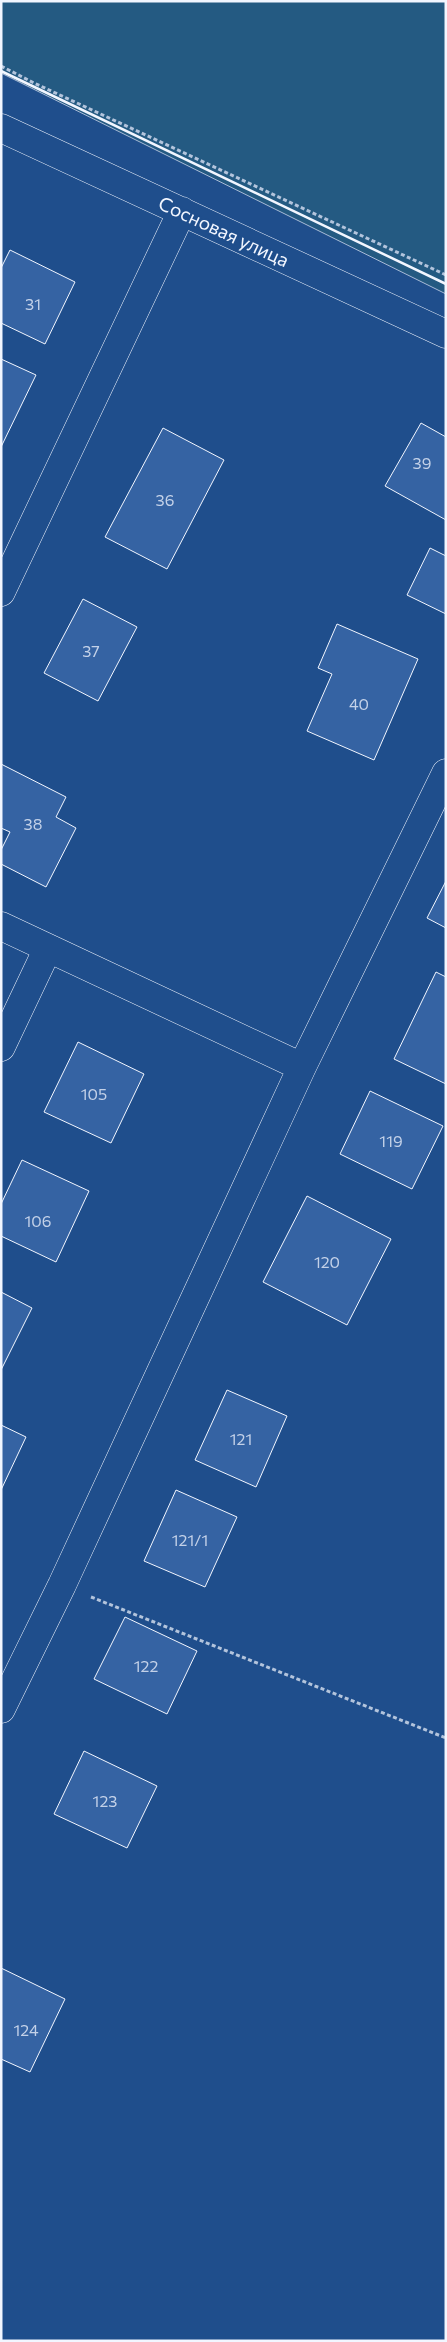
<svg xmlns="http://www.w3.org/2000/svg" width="447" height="2342" viewBox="0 0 447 2342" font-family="Commissioner,sans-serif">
  <rect width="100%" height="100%" fill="#1f4e8c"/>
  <path fill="#245a82" stroke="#a8bbd7" d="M 1,1 L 446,1 L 446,294 L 1,73 Z"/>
  <path fill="#3563a3" stroke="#f2f6ff" d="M 10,250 L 75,282 L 45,344 L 1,323 L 1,268 Z
    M 1,359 L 36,375 L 1,447 Z
    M 421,423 L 446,437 L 446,520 L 385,486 Z
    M 163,428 L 224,460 L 167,569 L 105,537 Z
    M 430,548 L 446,556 L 446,614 L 407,595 Z
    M 83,599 L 137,627 L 98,701 L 44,673 Z
    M 337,624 L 418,659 L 374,760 L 307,731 L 332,674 L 318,668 Z
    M 1,764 L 66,797 L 56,817 L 76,828 L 46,887 L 1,864 L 1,850 L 10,832 L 1,828 Z
    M 446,881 L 446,928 L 427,918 Z
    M 436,972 L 446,977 L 446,1084 L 394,1059 Z
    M 78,1042 L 144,1074 L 111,1143 L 44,1112 Z
    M 370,1091 L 443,1126 L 412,1189 L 340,1154 Z
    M 22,1160 L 89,1191 L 56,1262 L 1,1236 L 1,1204 Z
    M 307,1196 L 391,1239 L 347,1325 L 263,1282 Z
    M 1,1292 L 32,1308 L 1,1370 Z
    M 227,1390 L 287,1416 L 256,1487 L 195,1460 Z
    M 1,1425 L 26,1437 L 1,1490 Z
    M 176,1490 L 237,1517 L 205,1587 L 144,1561 Z
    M 125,1617 L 197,1651 L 167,1714 L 94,1679 Z
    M 84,1751 L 157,1786 L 127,1848 L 54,1814 Z
    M 1,1968 L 65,1999 L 30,2072 L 1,2059 Z"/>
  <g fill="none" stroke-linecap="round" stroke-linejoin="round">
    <g stroke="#f2f6ff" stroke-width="29">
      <path id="street" d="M 1,128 L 446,334
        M 1,592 L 182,211
        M 1,926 L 302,1067
        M 1,1047 L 48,948
        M 1,1709 L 62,1585 L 302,1067 L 446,773"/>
    </g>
    <path stroke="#b3c4dc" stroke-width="3" stroke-dasharray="4 2.5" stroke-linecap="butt" d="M 1,66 L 34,83 L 446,275
      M 91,1597 L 446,1738"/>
    <use href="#street" stroke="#1f4e8c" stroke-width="28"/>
    <path stroke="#f2f6ff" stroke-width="2.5" d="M 1,71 L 446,284"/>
  </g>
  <g text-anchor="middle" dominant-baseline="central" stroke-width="4" stroke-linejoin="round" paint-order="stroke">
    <g font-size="16" fill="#c3d1e8">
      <text x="33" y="303">31</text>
      <text x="422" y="462">39</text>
      <text x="165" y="499">36</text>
      <text x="91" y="650">37</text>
      <text x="359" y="703">40</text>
      <text x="33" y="823">38</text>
      <text x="94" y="1093">105</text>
      <text x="391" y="1140">119</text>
      <text x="38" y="1220">106</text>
      <text x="327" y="1261">120</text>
      <text x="241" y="1438">121</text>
      <text x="190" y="1539">121/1</text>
      <text x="146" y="1665">122</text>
      <text x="105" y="1800">123</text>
      <text x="26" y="2029">124</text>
    </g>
    <g font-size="19" fill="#f2f6ff" stroke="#1f4e8c">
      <text transform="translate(224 231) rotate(25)">Сосновая улица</text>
    </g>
  </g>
  <rect width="447" height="2342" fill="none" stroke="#f2f6ff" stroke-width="5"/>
</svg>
